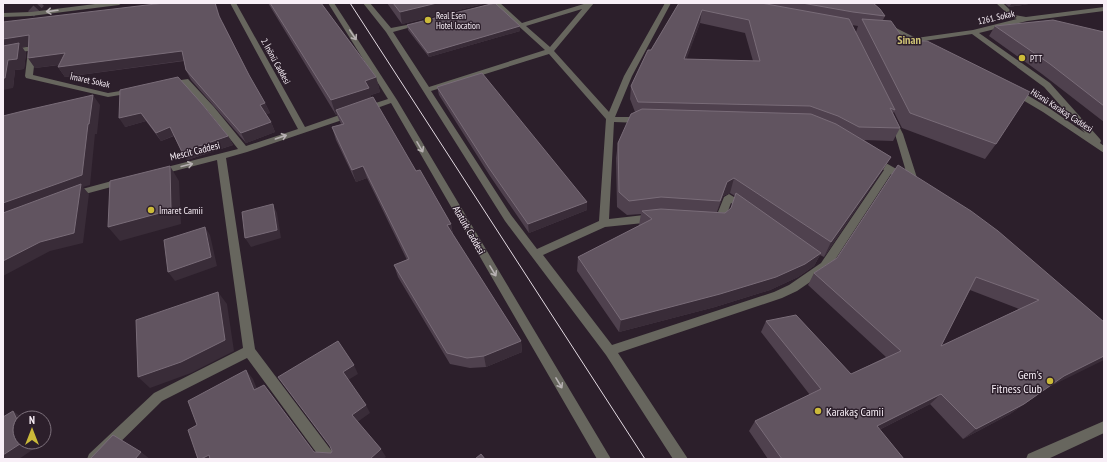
<svg xmlns="http://www.w3.org/2000/svg" width="1107" height="462" viewBox="0 0 1107 462" font-family="'PT Sans Narrow',sans-serif">
  <rect width="100%" height="100%" fill="#2c1f2b"/>
  <g fill="none" stroke-linecap="round" stroke-linejoin="round">
    <path stroke="#4b3e4a" stroke-width="8" stroke-dasharray="8 3.5" stroke-linecap="butt" d="M 31,14 L 41,3"/>
    <path fill="#67665e" fill-rule="evenodd" d="M 103,3 L 122,3 L 119,5 L 31,16 L 3,17 L 3,13 L 31,12 Z
      M 230,3 L 236,3 L 305,127 L 351,111 L 355,114 L 354,116 L 247,152 L 226,158 L 255,349 L 334,454 L 336,459 L 321,459 L 247,358 L 162,401 L 103,459 L 87,459 L 89,454 L 154,393 L 243,348 L 217,160 L 159,175 L 154,172 L 159,169 L 238,149 L 208,111 L 183,84 L 170,86 L 166,84 L 167,82 L 188,79 L 214,107 L 246,146 L 298,129 Z
      M 328,3 L 334,3 L 397,100 L 611,459 L 597,459 L 391,103 L 366,112 L 362,109 L 363,107 L 388,99 Z
      M 363,3 L 370,3 L 391,28 L 422,22 L 422,24 L 393,32 L 429,87 L 545,50 L 493,3 L 500,3 L 522,23 L 587,3 L 594,3 L 554,51 L 609,112 L 624,76 L 665,3 L 671,3 L 632,76 L 615,117 L 642,117 L 646,120 L 642,123 L 614,122 L 609,219 L 653,214 L 656,215 L 658,218 L 656,221 L 653,222 L 605,227 L 543,255 L 612,345 L 774,292 L 789,285 L 821,263 L 884,170 L 871,162 L 870,160 L 871,158 L 877,158 L 907,175 L 895,134 L 889,122 L 890,120 L 896,120 L 903,134 L 919,184 L 917,186 L 911,186 L 908,180 L 902,180 L 891,174 L 829,269 L 797,291 L 782,298 L 618,353 L 688,459 L 673,459 L 606,355 L 505,221 L 386,32 ZM 582,9 L 550,47 L 526,26 ZM 549,54 L 606,119 L 599,221 L 537,249 L 511,215 L 431,91 Z
      M 996,3 L 1003,3 L 1015,15 L 1026,17 L 1104,7 L 1104,11 L 1027,21 L 979,33 L 1050,83 L 1100,139 L 1101,141 L 1100,143 L 1104,146 L 1104,153 L 1043,112 L 1011,93 L 1011,89 L 1017,89 L 1049,108 L 1085,133 L 1044,87 L 972,34 L 924,41 L 933,46 L 929,48 L 890,32 L 884,25 L 890,24 L 896,28 L 916,38 L 973,30 L 1017,19 L 1011,17 Z
      M 32,46 L 36,48 L 33,75 L 108,93 L 132,89 L 136,91 L 132,93 L 108,97 L 26,78 L 25,76 L 28,51 L 3,55 L 3,51 Z
      M 123,178 L 128,181 L 126,183 L 74,197 L 69,194 L 71,192 Z
      M 729,194 L 747,205 L 749,207 L 744,211 L 731,203 L 723,224 L 713,224 L 711,221 L 713,218 L 716,217 L 724,197 Z
      M 1104,421 L 1104,433 L 1048,459 L 1026,459 L 1028,454 Z"/>
    <path stroke="#e3dae2" stroke-width="1" d="M 350,3 L 645,459"/>
  </g>
  <path fill="#4f414e" fill-rule="evenodd" d="M 268,3 L 321,3 L 376,77 L 380,92 L 371,95 L 371,98 L 416,171 L 451,224 L 453,235 L 521,341 L 522,352 L 486,367 L 470,368 L 450,364 L 398,277 L 394,265 L 407,260 L 367,178 L 356,182 L 336,140 L 332,127 L 341,124 L 337,115 L 336,115 Z
    M 387,3 L 487,3 L 402,24 Z
    M 679,3 L 873,3 L 885,16 L 883,20 L 905,41 L 996,144 L 985,159 L 902,128 L 894,112 L 893,113 L 900,128 L 893,141 L 864,140 L 891,157 L 882,171 L 824,257 L 820,255 L 814,266 L 798,277 L 770,290 L 715,307 L 619,332 L 577,271 L 578,257 L 640,225 L 639,225 L 641,214 L 627,215 L 617,207 L 616,158 L 618,143 L 635,112 L 630,99 L 631,86 L 651,50 ZM 700,23 L 745,33 L 753,61 L 686,59 ZM 852,25 L 858,26 L 856,32 ZM 730,193 L 735,196 L 731,208 L 725,213 L 717,212 L 723,196 Z
    M 1004,3 L 1035,3 L 1009,7 Z
    M 3,22 L 223,23 L 249,75 L 265,103 L 270,113 L 266,114 L 271,122 L 275,132 L 246,143 L 191,80 L 186,70 L 184,61 L 65,77 L 58,67 L 59,65 L 35,68 L 28,58 L 28,46 L 22,47 L 26,53 L 24,69 L 15,70 L 13,88 Z
    M 407,25 L 520,31 L 429,57 L 408,30 Z
    M 995,26 L 1104,32 L 1104,122 L 1042,74 L 989,36 Z
    M 437,87 L 587,210 L 529,233 L 490,176 L 439,95 Z
    M 120,90 L 228,136 L 233,145 L 187,160 L 182,152 L 174,136 L 161,141 L 146,121 L 125,127 Z
    M 898,165 L 1104,322 L 1049,387 L 1010,414 L 963,439 L 930,404 L 879,430 L 904,459 L 768,459 L 749,431 L 755,421 L 810,395 L 761,332 L 766,321 L 851,374 L 886,357 L 808,285 L 814,273 L 837,258 ZM 970,290 L 1019,309 L 941,346 Z"/>
  <path fill="#392c38" d="M 215,3 L 216,3 L 223,26 L 219,16 Z
    M 437,3 L 487,3 L 402,24 L 400,12 Z
    M 1012,3 L 1035,3 L 1009,7 Z
    M 702,10 L 700,23 L 682,72 L 684,59 Z
    M 520,26 L 520,31 L 429,57 L 428,53 Z
    M 29,35 L 36,45 L 22,47 L 26,53 L 24,69 L 15,70 L 13,88 L 3,90 L 3,78 L 8,60 L 3,50 L 3,39 Z
    M 182,51 L 187,60 L 65,77 L 58,67 Z
    M 65,53 L 71,63 L 35,68 L 28,58 Z
    M 376,77 L 380,92 L 371,95 L 373,103 L 336,110 L 337,115 L 336,115 L 331,100 L 365,81 Z
    M 93,95 L 100,105 L 97,134 L 95,134 L 90,185 L 83,187 L 89,194 L 83,243 L 50,251 L 3,276 L 3,203 L 88,124 Z
    M 265,103 L 270,113 L 265,115 L 260,105 Z
    M 141,113 L 146,121 L 125,127 L 119,118 Z
    M 271,122 L 275,132 L 246,143 L 241,133 Z
    M 170,127 L 175,135 L 161,141 L 156,133 Z
    M 228,136 L 233,145 L 187,160 L 182,152 Z
    M 891,157 L 882,171 L 824,257 L 831,242 Z
    M 170,166 L 179,181 L 181,224 L 120,241 L 108,227 Z
    M 363,166 L 367,178 L 356,182 L 352,170 Z
    M 734,178 L 730,193 L 723,196 L 716,215 L 727,182 Z
    M 587,202 L 587,210 L 529,233 L 528,224 Z
    M 273,204 L 277,213 L 281,238 L 251,247 L 245,238 Z
    M 451,224 L 453,236 L 447,225 Z
    M 205,227 L 210,235 L 217,266 L 175,281 L 168,272 Z
    M 821,253 L 814,266 L 798,277 L 770,290 L 715,307 L 619,332 L 621,320 Z
    M 218,292 L 227,304 L 234,351 L 191,373 L 150,388 L 138,377 Z
    M 521,341 L 522,352 L 486,367 L 484,356 Z
    M 1104,356 L 1104,360 L 1049,387 L 1010,414 L 963,439 L 976,429 L 1064,376 Z
    M 354,365 L 358,374 L 348,380 L 343,372 Z
    M 246,370 L 253,379 L 261,399 L 254,390 Z
    M 941,394 L 930,404 L 867,436 L 877,426 Z
    M 366,405 L 370,413 L 356,423 L 352,415 Z
    M 13,411 L 23,418 L 20,418 L 20,426 Z
    M 23,442 L 36,442 L 38,446 L 19,459 L 3,459 L 3,455 Z
    M 381,449 L 386,457 L 383,459 L 370,459 Z
    M 141,452 L 150,459 L 135,459 Z
    M 209,455 L 214,459 L 201,459 Z"/>
  <path fill="#615460" stroke="#796c78" fill-rule="evenodd" d="M 164,3 L 215,3 L 219,16 L 249,75 L 265,103 L 260,105 L 271,122 L 241,133 L 186,70 L 182,51 L 58,67 L 65,53 L 28,58 L 29,35 L 3,39 L 3,22 Z
    M 270,3 L 321,3 L 376,77 L 365,81 L 369,88 L 331,100 Z
    M 393,3 L 437,3 L 400,12 Z
    M 495,3 L 520,26 L 428,53 L 407,25 Z
    M 679,3 L 761,3 L 849,19 L 895,110 L 890,108 L 900,128 L 859,127 L 838,116 L 810,106 L 638,102 L 631,86 L 648,50 L 651,50 ZM 702,10 L 749,20 L 760,61 L 684,59 Z
    M 802,3 L 873,3 L 880,9 L 885,16 L 853,12 Z
    M 862,19 L 891,21 L 905,41 L 927,41 L 1030,92 L 996,144 L 910,113 Z
    M 1053,20 L 1104,32 L 1104,106 L 1050,64 L 995,26 Z
    M 19,43 L 17,59 L 8,60 L 5,78 L 3,78 L 3,46 Z
    M 482,73 L 587,202 L 528,224 L 489,168 L 437,87 Z
    M 178,77 L 202,104 L 228,136 L 182,152 L 170,127 L 156,133 L 141,113 L 119,118 L 120,90 Z
    M 93,95 L 89,124 L 88,124 L 82,175 L 3,203 L 3,116 L 23,111 Z
    M 373,97 L 416,171 L 420,170 L 451,224 L 447,225 L 521,341 L 484,356 L 467,358 L 447,353 L 394,265 L 409,259 L 363,166 L 352,170 L 332,127 L 344,124 L 336,110 Z
    M 642,109 L 811,114 L 836,124 L 891,157 L 831,242 L 734,178 L 727,182 L 720,201 L 661,197 L 629,201 L 619,192 L 618,143 L 631,114 Z
    M 898,165 L 971,211 L 998,231 L 1104,322 L 1104,356 L 1064,376 L 1024,404 L 976,429 L 941,394 L 877,426 L 904,459 L 782,459 L 755,421 L 821,389 L 766,321 L 796,315 L 851,374 L 901,351 L 814,273 L 837,258 ZM 976,277 L 1039,300 L 941,346 Z
    M 170,166 L 171,210 L 108,227 L 110,181 Z
    M 81,184 L 74,233 L 40,242 L 3,261 L 3,213 Z
    M 736,193 L 821,253 L 805,264 L 776,277 L 720,294 L 621,320 L 578,257 L 652,219 L 642,211 L 661,209 L 725,213 L 731,208 Z
    M 273,204 L 277,230 L 245,238 L 242,212 Z
    M 205,227 L 211,257 L 168,272 L 164,240 Z
    M 218,292 L 225,340 L 181,362 L 138,377 L 136,320 Z
    M 338,341 L 354,365 L 343,372 L 366,405 L 352,415 L 381,449 L 370,459 L 210,459 L 209,455 L 201,459 L 198,459 L 188,430 L 197,425 L 188,401 L 246,370 L 254,390 L 264,385 L 314,452 L 331,453 L 332,451 L 330,446 L 278,377 Z
    M 13,411 L 20,426 L 20,442 L 23,442 L 3,455 L 3,417 Z
    M 113,435 L 141,452 L 135,459 L 90,459 Z
    M 481,454 L 485,459 L 475,459 Z"/>
  <defs><path id="oneway-shaft" d="M-6 0H5M1.5-3L5.5 0L1.5 3" fill="none" stroke-width="1.6" stroke-linecap="round" stroke-linejoin="round"/></defs>
  <g stroke="#b7b1b2">
    <use href="#oneway-shaft" transform="translate(52 11) rotate(173)"/>
    <use href="#oneway-shaft" transform="translate(353 35) rotate(56)"/>
    <use href="#oneway-shaft" transform="translate(281 137) rotate(-19)"/>
    <use href="#oneway-shaft" transform="translate(420 147) rotate(60)"/>
    <use href="#oneway-shaft" transform="translate(187 165) rotate(-14)"/>
    <use href="#oneway-shaft" transform="translate(493 271) rotate(59)"/>
    <use href="#oneway-shaft" transform="translate(559 383) rotate(59)"/>
  </g>
  <g fill="#cbba39" stroke="#2c1f2b" stroke-width="1.5">
    <circle cx="428" cy="20" r="4"/>
    <circle cx="1022" cy="58" r="4"/>
    <circle cx="151" cy="210" r="4"/>
    <circle cx="1050" cy="381" r="4"/>
    <circle cx="818" cy="411" r="4"/>
  </g>
  <g text-anchor="middle" dominant-baseline="central" stroke-width="3" stroke-linejoin="round" paint-order="stroke">
    <g font-size="9" fill="#f8eff7" stroke="#2c1f2b" text-anchor="start">
      <text x="436" y="15">Real Esen<tspan x="436" dy="10">Hotel location</tspan></text>
      <text x="1030" y="58">PTT</text>
    </g>
    <g font-size="9" fill="#f8eff7" stroke="#2c1f2b">
      <text transform="translate(996 17) rotate(-13)">1261. Sokak</text>
      <text transform="translate(276 61) rotate(61)">2. İnönü Caddesi</text>
      <text transform="translate(90 80) rotate(12)">İmaret Sokak</text>
      <text transform="translate(1062 110) rotate(33)">Hüsnü Karakaş Caddesi</text>
    </g>
    <g font-size="10" fill="#f8eff7" stroke="#2c1f2b">
      <text transform="translate(195 151) rotate(-14)">Mescit Caddesi</text>
      <text transform="translate(469 230) rotate(60)">Atatürk Caddesi</text>
    </g>
    <g font-size="10" fill="#f8eff7" stroke="#2c1f2b" text-anchor="start">
      <text x="159" y="210">İmaret Camii</text>
    </g>
    <g font-size="12" font-weight="bold" fill="#cec375" stroke="#2c1f2b">
      <text x="909" y="39">Sinan</text>
    </g>
    <g font-size="12" fill="#f8eff7" stroke="#2c1f2b" text-anchor="end">
      <text x="1042" y="374">Gem's<tspan x="1042" dy="14">Fitness Club</tspan></text>
      <text x="826" y="411" text-anchor="start">Karakaş Camii</text>
    </g>
  </g>
  <rect width="1107" height="462" fill="none" stroke="#f8eff7" stroke-width="8"/>
  <g transform="translate(32 430)"><circle r="19" fill="#2c1f2b" stroke="#7e727d"/>
  <path d="M0-3L7 15L0 10L-7 15Z" fill="#cbba39"/>
  <text y="-6" font-size="11" font-weight="bold" text-anchor="middle" fill="#f8eff7">N</text>
  </g>
</svg>
